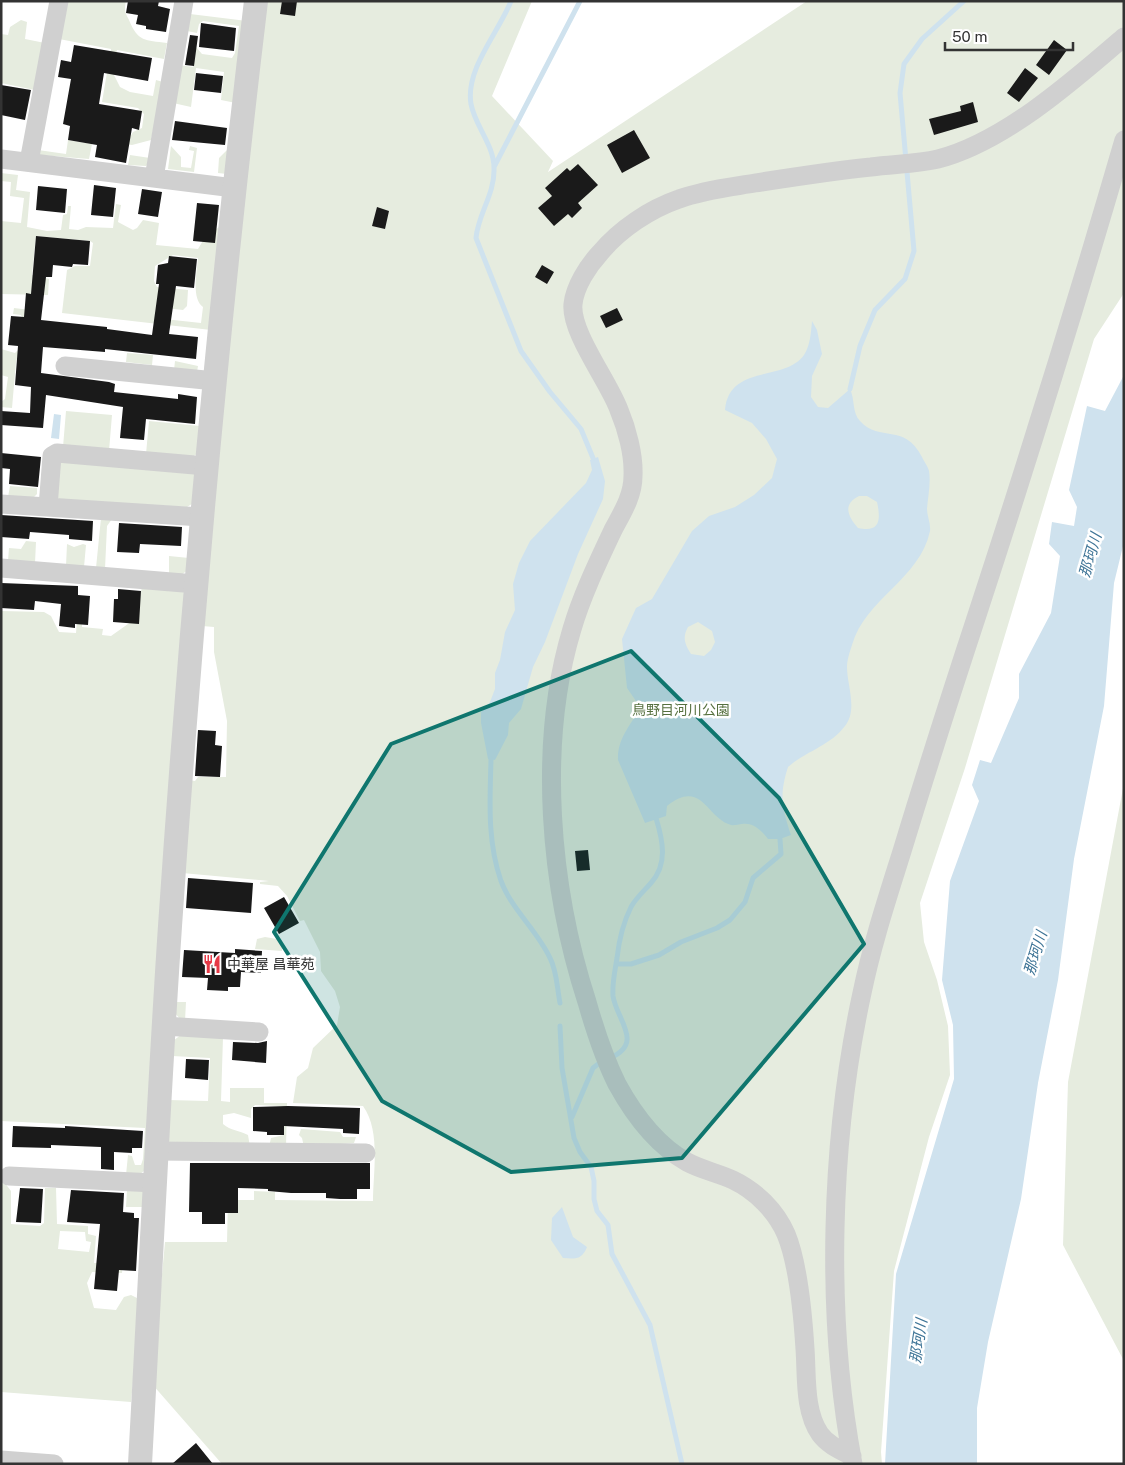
<svg xmlns="http://www.w3.org/2000/svg" width="1125" height="1465" viewBox="0 0 1125 1465" font-family="'Public Sans','Noto Sans JP',sans-serif">
  <rect width="100%" height="100%" fill="#fff"/>
  <path fill="#e6ecdf" fill-rule="evenodd" d="M 66,1 L 126,1 C 124,11 125,12 129,20 C 138,42 145,40 167,43 L 164,59 L 117,50 L 112,71 L 120,87 L 130,92 L 153,96 L 156,80 L 163,82 L 151,140 L 132,145 L 101,140 L 130,137 L 133,132 L 142,128 L 144,114 L 138,108 L 102,102 L 111,49 L 59,39 Z
    M 261,1 L 532,1 L 492,96 L 553,161 L 548,172 L 807,1 L 1124,1 L 1124,293 L 1094,339 L 965,768 L 920,903 L 924,942 L 937,980 L 948,1026 L 950,1075 L 929,1137 L 894,1271 L 881,1452 L 882,1464 L 222,1464 L 152,1384 L 165,1242 L 227,1242 L 228,1200 L 254,1200 L 254,1191 L 275,1192 L 275,1200 L 373,1201 C 373,1172 381,1131 363,1106 L 293,1103 L 297,1077 L 308,1068 L 313,1048 L 337,1025 L 340,1007 L 335,991 L 321,971 L 320,952 L 304,920 L 300,921 L 287,896 L 278,886 L 260,884 L 260,882 L 269,881 L 182,873 L 188,780 L 195,781 L 198,777 L 226,777 L 227,721 L 214,652 L 214,627 L 202,626 L 211,330 L 62,313 L 67,270 L 75,266 L 90,266 L 93,243 L 90,241 L 36,236 L 32,275 L 49,279 L 48,295 L 1,294 L 1,221 L 21,223 L 24,198 L 10,196 L 11,182 L 1,181 L 1,173 L 18,175 L 16,190 L 30,192 L 27,227 L 47,231 L 61,230 L 63,215 L 67,214 L 68,206 L 71,206 L 69,229 L 78,230 L 86,227 L 113,228 L 116,204 L 121,205 L 118,222 L 133,230 L 137,228 L 143,220 L 159,223 L 156,245 L 198,249 L 204,239 L 224,223 ZM 173,255 L 198,258 C 197,272 191,298 203,307 L 201,323 L 155,318 L 156,307 L 183,310 L 187,306 L 188,290 L 157,287 L 154,281 L 155,266 Z
    M 190,14 L 247,21 L 236,103 L 221,100 L 224,72 L 196,68 L 191,107 L 173,103 L 179,65 L 193,67 L 196,47 L 202,54 L 232,58 L 235,53 L 239,26 L 203,21 L 199,24 L 197,33 L 187,31 Z
    M 21,20 L 27,22 L 25,39 L 45,43 L 35,90 L 1,83 L 1,34 L 8,35 L 10,27 Z
    M 68,140 L 92,144 L 89,159 L 40,155 L 38,150 L 66,154 Z
    M 171,146 L 181,157 L 181,167 L 191,168 L 194,151 L 189,150 L 190,146 L 197,148 L 194,172 L 168,169 Z
    M 229,148 L 227,174 L 218,173 L 219,158 Z
    M 130,155 L 150,158 L 150,162 L 146,166 L 128,165 Z
    M 14,308 L 30,310 L 16,362 L 12,408 L 1,407 L 1,402 L 5,399 L 8,377 L 1,375 L 1,349 L 15,353 L 19,349 L 23,319 L 21,315 L 13,314 Z
    M 127,353 L 153,355 L 152,365 L 126,362 Z
    M 175,361 L 198,366 L 197,372 L 174,370 Z
    M 66,411 L 112,415 L 109,451 L 63,447 Z
    M 149,421 L 200,426 L 197,454 L 192,457 L 146,454 Z
    M 63,461 L 190,470 L 196,476 L 195,502 L 187,507 L 60,500 L 54,494 L 57,466 Z
    M 10,486 L 37,488 L 37,494 L 33,498 L 8,497 Z
    M 101,518 L 112,519 L 107,526 L 105,569 L 96,568 Z
    M 26,541 L 36,542 L 35,563 L 8,561 L 9,548 L 21,549 Z
    M 67,544 L 74,547 L 83,544 L 86,545 L 84,567 L 66,566 Z
    M 169,556 L 189,558 L 188,570 L 181,575 L 169,574 Z
    M 142,587 L 181,589 L 186,595 L 148,1168 L 140,1174 L 126,1175 L 128,1155 L 132,1156 L 135,1165 L 141,1165 L 143,1159 L 145,1128 L 1,1121 L 1,611 L 44,612 L 51,616 L 59,632 L 76,633 L 79,597 L 82,599 L 82,627 L 103,629 L 102,635 L 111,636 L 135,619 Z
    M 1124,783 L 1124,1361 L 1063,1245 L 1068,1082 Z
    M 265,937 L 277,939 L 282,944 L 282,951 L 255,949 L 257,939 Z
    M 174,1002 L 186,1002 L 185,1021 L 181,1020 L 174,1012 Z
    M 182,1034 L 223,1037 L 221,1101 L 230,1102 L 230,1088 L 264,1088 L 264,1103 L 287,1103 L 286,1147 L 269,1147 L 271,1138 L 284,1135 L 284,1107 L 281,1106 L 255,1105 L 251,1109 L 251,1118 L 234,1113 L 223,1115 L 223,1124 C 231,1131 239,1130 248,1135 L 250,1147 L 166,1142 L 168,1100 L 208,1101 L 210,1058 L 172,1056 L 173,1041 Z
    M 301,1129 L 340,1132 L 343,1137 L 356,1137 L 354,1143 L 304,1147 L 302,1138 L 299,1135 Z
    M 1,1178 L 11,1191 L 11,1224 L 40,1226 L 44,1223 L 45,1188 L 56,1188 L 57,1224 L 88,1226 L 88,1234 L 96,1236 L 94,1263 L 107,1263 L 124,1255 L 122,1273 L 92,1272 L 87,1283 L 94,1308 L 116,1310 L 124,1297 L 131,1295 L 141,1300 L 131,1402 L 1,1392 ZM 60,1231 L 85,1232 L 86,1241 L 91,1242 L 89,1252 L 58,1249 Z
    M 127,1190 L 141,1190 L 145,1193 L 144,1207 L 126,1207 Z"/>
  <path fill="#cfe2ee" fill-rule="evenodd" d="M 812,321 L 817,330 L 822,354 L 812,376 L 811,397 L 818,407 L 828,408 L 850,389 C 855,399 852,413 860,421 C 880,443 904,422 922,457 C 924,462 928,466 929,471 C 931,483 928,496 927,509 C 927,516 931,524 930,531 C 920,579 865,599 852,645 C 850,651 847,660 847,667 C 847,685 858,710 845,726 C 830,746 806,751 788,767 C 779,795 782,808 791,835 L 780,839 L 768,839 C 762,831 753,822 742,824 C 739,824 734,826 731,825 C 707,819 702,778 667,806 L 666,816 L 645,823 L 618,760 C 617,740 629,727 639,710 L 636,701 L 627,688 L 622,639 L 636,608 L 652,599 L 692,531 L 709,516 L 735,507 L 754,495 L 772,478 L 777,459 L 766,439 L 752,423 L 725,410 C 729,364 785,382 804,355 C 810,346 811,333 812,321 ZM 859,496 L 867,496 L 877,502 C 881,520 880,533 858,528 C 848,517 842,504 859,496 ZM 698,622 L 712,631 L 715,642 L 711,650 L 704,656 L 691,654 C 685,644 682,638 688,627 Z
    M 1124,375 L 1124,542 L 1114,583 L 1104,706 L 1074,859 L 1058,980 L 1038,1083 L 1021,1199 L 988,1342 L 977,1408 L 977,1464 L 885,1464 L 896,1274 L 954,1079 L 953,1025 L 942,980 L 950,881 L 979,801 L 972,785 L 980,760 L 991,763 L 1019,698 L 1019,674 L 1051,613 L 1060,556 L 1049,544 L 1052,522 L 1074,526 L 1077,507 L 1069,490 L 1087,406 L 1105,411 Z
    M 54,414 L 61,415 L 59,439 L 51,438 Z
    M 598,457 L 605,481 L 603,499 L 578,554 L 545,642 L 533,667 L 521,709 L 509,723 L 508,735 L 495,760 L 488,759 L 481,723 L 481,712 L 490,702 L 495,689 L 495,673 L 500,660 L 505,632 L 515,610 L 513,584 L 519,563 L 530,541 L 586,483 L 592,470 L 590,460 Z
    M 562,1207 L 573,1237 L 587,1247 C 582,1260 575,1259 563,1258 L 551,1240 L 552,1218 Z"/>
  <g fill="none" stroke-linecap="round" stroke-linejoin="round">
    <path stroke="#cfe2ee" stroke-width="5" d="M 511,1 C 499,32 465,69 471,104 C 475,126 494,145 494,168 C 495,194 478,214 476,238 L 521,351 L 550,392 L 581,429 L 593,458
      M 494,167 L 580,1
      M 850,389 L 860,346 L 875,310 L 905,279 L 914,251 L 900,93 L 904,64 L 922,39 L 964,1
      M 491,759 C 490,800 487,841 501,881 C 512,910 537,930 550,958 C 557,971 557,988 560,1003
      M 616,964 L 631,964 L 659,955 L 681,942 L 717,928 L 730,920 L 745,902 L 753,878 L 781,854 L 780,839
      M 560,1026 L 562,1068 L 574,1138 L 580,1152 L 591,1167 L 594,1181 L 594,1199 L 597,1211 L 608,1225 L 612,1254 L 650,1325 L 682,1464
      M 610,1058 C 645,1043 616,1019 613,996 C 612,983 615,971 617,958 C 619,940 623,923 631,907 C 636,898 644,891 651,883 C 668,864 663,841 656,818
      M 572,1117 L 593,1068 L 602,1061"/>
  </g>
  <path fill="#1a1a1a" d="M 128,1 L 159,1 L 158,6 L 170,9 L 166,32 L 146,29 L 146,26 L 136,24 L 138,15 L 126,13 Z
    M 282,1 L 297,1 L 295,16 L 280,14 Z
    M 201,23 L 236,28 L 234,51 L 199,47 Z
    M 190,35 L 198,36 L 194,66 L 185,65 Z
    M 1054,40 L 1067,50 L 1049,75 L 1036,65 Z
    M 74,45 L 152,58 L 148,81 L 104,73 L 99,104 L 142,111 L 139,130 L 132,128 L 126,163 L 95,157 L 97,145 L 68,140 L 70,126 L 63,124 L 71,79 L 58,77 L 61,60 L 71,62 Z
    M 1025,68 L 1038,78 L 1019,102 L 1007,93 Z
    M 196,73 L 223,76 L 221,93 L 194,90 Z
    M 1,85 L 31,90 L 25,120 L 1,115 Z
    M 973,102 L 978,122 L 934,135 L 929,119 L 961,111 L 960,106 Z
    M 175,121 L 227,128 L 225,145 L 172,140 Z
    M 634,130 L 650,158 L 622,173 L 607,145 Z
    M 578,164 L 598,185 L 578,203 L 582,208 L 572,218 L 568,214 L 554,226 L 538,208 L 552,196 L 545,188 L 567,168 L 570,171 Z
    M 94,185 L 116,188 L 113,217 L 91,215 Z
    M 38,186 L 67,189 L 65,213 L 36,210 Z
    M 142,189 L 162,192 L 158,217 L 138,214 Z
    M 197,203 L 219,205 L 215,243 L 193,241 Z
    M 377,207 L 389,211 L 385,229 L 372,226 Z
    M 36,236 L 90,241 L 88,265 L 73,264 L 72,267 L 53,265 L 52,277 L 46,277 L 41,320 L 107,327 L 107,329 L 152,335 L 159,284 L 156,284 L 158,265 L 168,263 L 169,256 L 197,259 L 194,288 L 176,286 L 169,334 L 198,337 L 196,359 L 105,349 L 105,352 L 43,347 L 41,373 L 109,382 L 115,384 L 114,392 L 178,399 L 178,394 L 197,397 L 195,424 L 146,419 L 144,440 L 120,438 L 123,407 L 46,395 L 43,428 L 1,425 L 1,411 L 30,413 L 31,387 L 15,385 L 18,346 L 8,345 L 11,316 L 24,317 L 26,293 L 31,294 Z
    M 542,265 L 554,272 L 547,284 L 535,277 Z
    M 617,308 L 623,320 L 606,328 L 600,316 Z
    M 1,453 L 41,457 L 38,487 L 9,484 L 10,469 L 1,468 Z
    M 1,515 L 93,521 L 92,541 L 69,539 L 69,535 L 30,532 L 29,539 L 1,537 Z
    M 119,523 L 182,527 L 181,546 L 140,544 L 139,553 L 117,552 Z
    M 1,583 L 78,586 L 78,595 L 90,596 L 88,625 L 75,624 L 75,628 L 59,626 L 61,604 L 35,601 L 34,610 L 1,608 Z
    M 118,589 L 141,591 L 139,624 L 113,622 L 114,599 L 118,599 Z
    M 198,730 L 216,731 L 215,745 L 222,746 L 220,777 L 195,776 Z
    M 588,850 L 590,870 L 577,871 L 575,851 Z
    M 188,878 L 253,883 L 251,913 L 186,908 Z
    M 284,897 L 299,923 L 279,934 L 264,908 Z
    M 235,949 L 262,951 L 261,973 L 241,972 L 240,987 L 228,987 L 228,991 L 207,990 L 208,978 L 182,977 L 184,950 L 235,953 Z
    M 267,1041 L 266,1063 L 232,1060 L 233,1042 L 258,1043 Z
    M 186,1059 L 209,1060 L 208,1080 L 185,1078 Z
    M 288,1106 L 360,1108 L 359,1134 L 343,1133 L 343,1129 L 284,1126 L 284,1135 L 267,1135 L 267,1132 L 253,1131 L 253,1107 Z
    M 13,1126 L 65,1128 L 65,1126 L 143,1131 L 142,1148 L 132,1148 L 132,1153 L 114,1152 L 114,1170 L 101,1169 L 101,1147 L 51,1145 L 51,1148 L 12,1147 Z
    M 190,1163 L 370,1163 L 370,1189 L 357,1189 L 357,1199 L 340,1199 L 326,1198 L 326,1193 L 291,1193 L 268,1191 L 268,1189 L 238,1188 L 238,1213 L 225,1213 L 225,1224 L 202,1224 L 202,1212 L 189,1212 Z
    M 20,1188 L 43,1189 L 41,1223 L 16,1222 Z
    M 71,1190 L 124,1193 L 123,1212 L 134,1213 L 134,1218 L 139,1218 L 136,1271 L 119,1270 L 117,1291 L 94,1289 L 100,1224 L 67,1222 Z
    M 196,1443 L 213,1464 L 172,1464 Z"/>
  <g fill="none" stroke-linecap="round" stroke-linejoin="round">
    <path stroke="#d0d0d0" stroke-width="19" d="M 1,159 L 234,188
      M 29,162 L 59,1
      M 154,178 L 184,1
      M 65,366 L 215,381
      M 1,504 L 201,517
      M 48,507 L 52,456 L 57,453 L 206,466
      M 1,568 L 196,584
      M 164,1026 L 259,1032
      M 156,1151 L 366,1153
      M 9,1176 L 155,1183
      M 852,1456 C 840,1450 828,1445 820,1434 C 804,1411 807,1376 805,1349 C 803,1317 798,1263 786,1234 C 776,1211 756,1191 733,1180 C 718,1173 702,1170 687,1162 C 656,1145 634,1115 617,1084 C 604,1058 595,1030 587,1002 C 550,888 537,745 572,629 C 582,595 598,562 613,530 C 622,513 633,496 633,476 C 634,455 627,429 619,410 C 609,382 570,332 573,304 C 575,286 588,266 600,253 C 620,229 650,209 679,199 C 703,190 731,187 755,183 C 794,177 832,171 871,167 C 893,164 917,164 938,159 C 1004,142 1073,81 1124,37
      M 1,1460 L 54,1464
      M 853,1464 C 825,1316 830,1140 862,993 C 872,944 888,896 903,848 C 927,769 952,691 978,612 C 1029,456 1078,298 1124,140"/>
    <path stroke="#d0d0d0" stroke-width="24" d="M 140,1464 C 150,1285 158,1105 170,926 C 191,617 219,309 256,1"/>
  </g>
  <path fill="#0f766e" fill-opacity="0.2" stroke="#0f766e" stroke-width="4" stroke-linejoin="round" d="M 631,651 L 779,798 L 864,944 L 682,1158 L 511,1172 L 382,1101 L 274,932 L 391,744 Z"/>
  <defs>
    <g id="restaurant-bare" transform="scale(1.5)"><path d="M-5-6h1v4h1v-4h1v4h1v-4h1v5L-1.5 .5V6h-2V.5L-5-1ZM5-6V6H3V1.5H1.5Q1.5-4 5-6Z" fill="#e63946" stroke="#fff" stroke-width="2.5" paint-order="stroke"/></g>
  </defs>
  <g fill-rule="evenodd">
    <use href="#restaurant-bare" x="212" y="964"/>
  </g>
  <g text-anchor="middle" dominant-baseline="central" stroke-width="5" stroke-linejoin="round" paint-order="stroke">
    <g font-size="14" fill="#56703f" stroke="#fff">
      <text x="681" y="710">鳥野目河川公園</text>
    </g>
    <g font-size="14" fill="#333" stroke="#fff" text-anchor="start">
      <text x="227" y="964">中華屋 昌華苑</text>
    </g>
    <g font-size="15" font-style="italic" fill="#3f7597" stroke="#fff">
      <text transform="translate(1090 555) rotate(-74)">那珂川</text>
      <text transform="translate(1035 953) rotate(-73)">那珂川</text>
      <text transform="translate(918 1341) rotate(-81)">那珂川</text>
    </g>
  </g>
  <rect width="1125" height="1465" fill="none" stroke="#333333" stroke-width="5"/>
  <path d="M945 42v8h128v-8" fill="none" stroke="#333333" stroke-width="2.5"/>
  <text x="952" y="42" font-size="15" fill="#333333" stroke="#ffffff" stroke-width="4" paint-order="stroke">50 m</text>
</svg>
